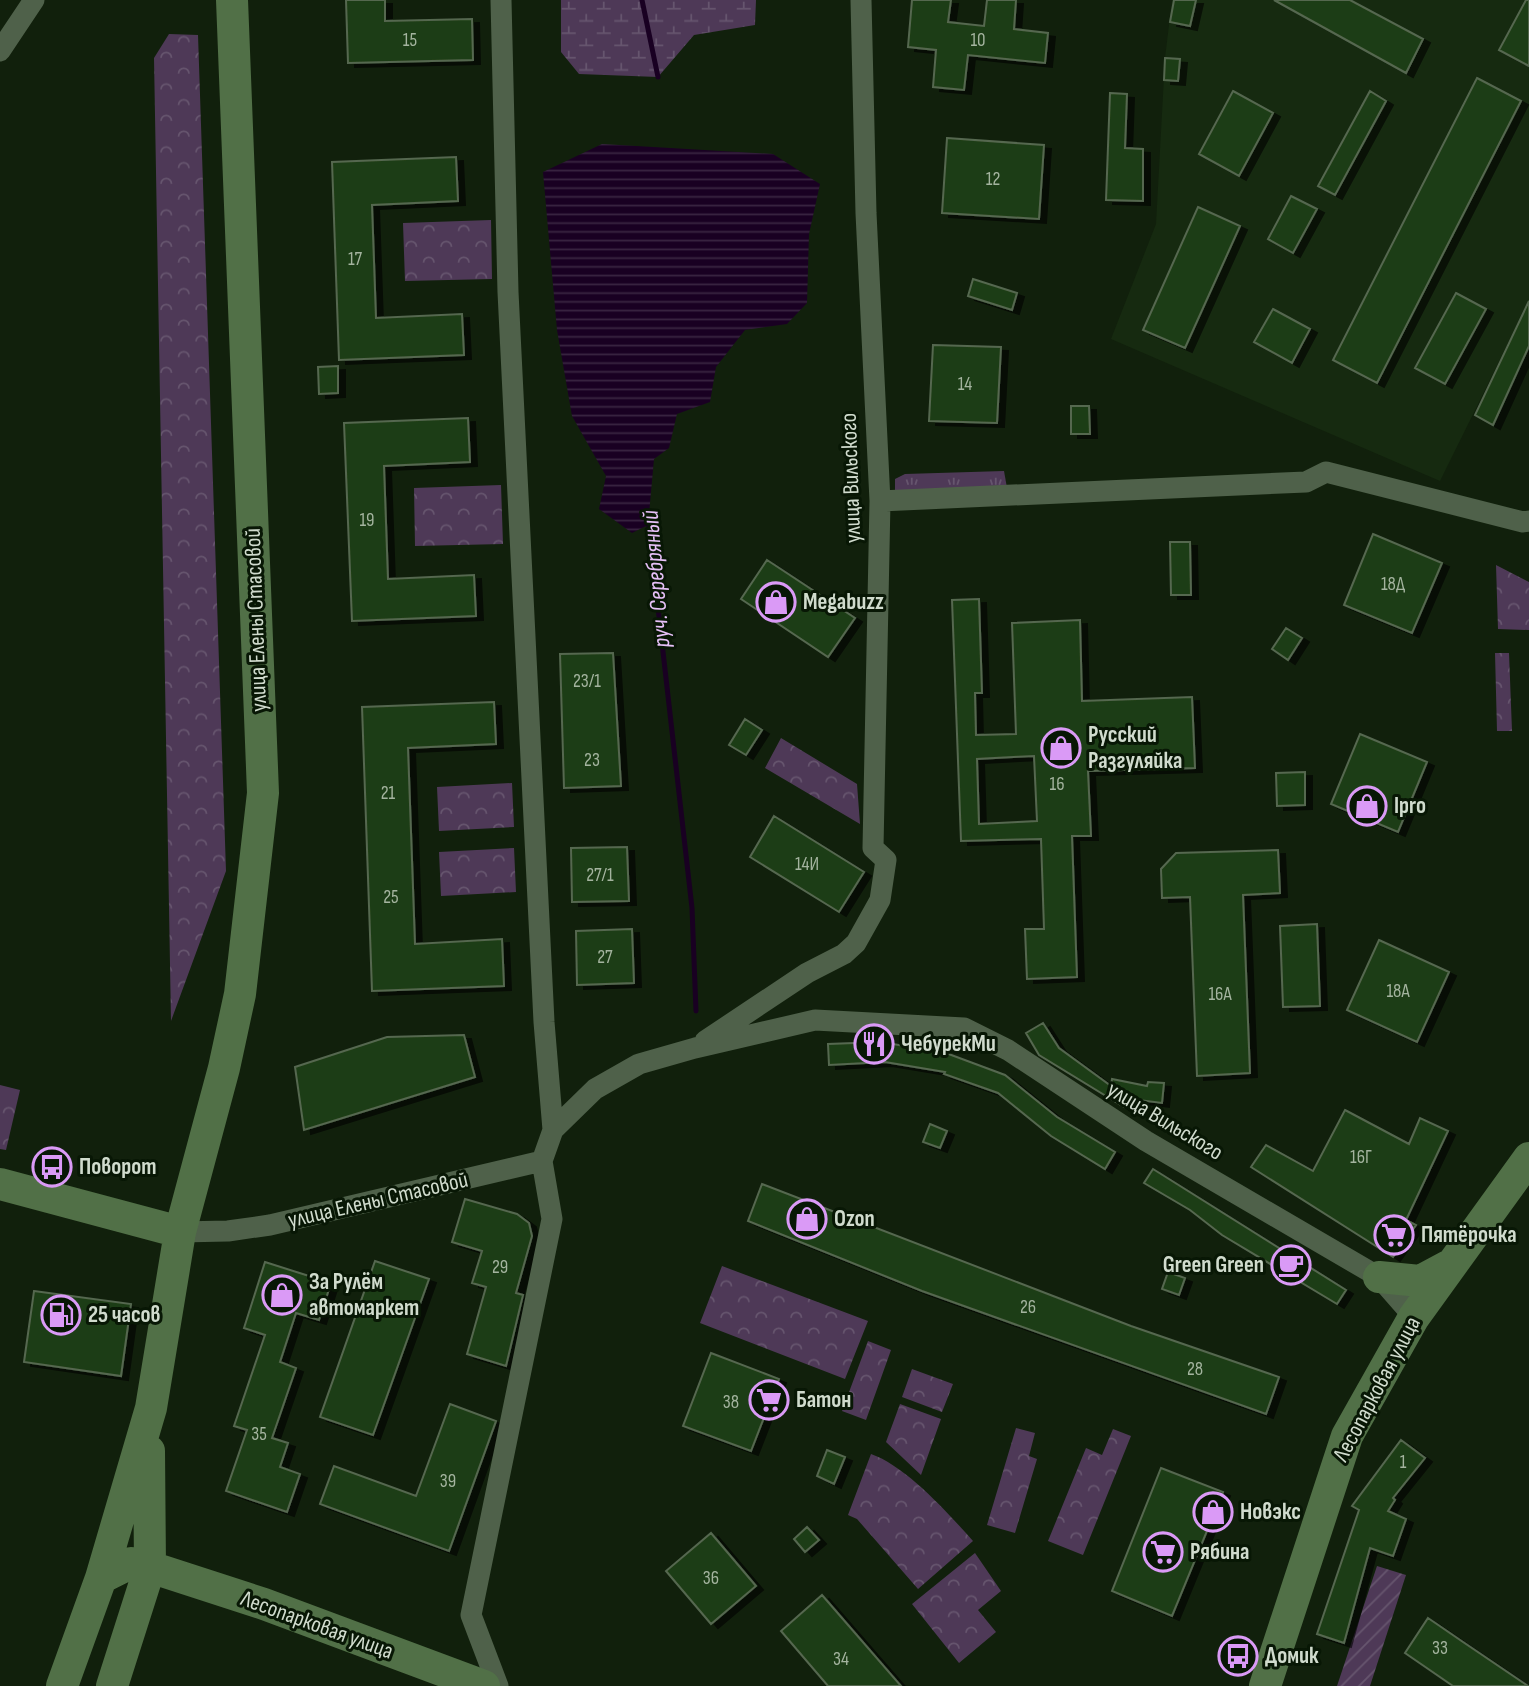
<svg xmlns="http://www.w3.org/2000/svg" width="1529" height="1686" viewBox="0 0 1529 1686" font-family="'Sofia Sans Condensed',sans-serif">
  <defs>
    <pattern id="grass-tufts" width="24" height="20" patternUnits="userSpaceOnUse" patternTransform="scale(1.75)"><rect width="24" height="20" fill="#4e3957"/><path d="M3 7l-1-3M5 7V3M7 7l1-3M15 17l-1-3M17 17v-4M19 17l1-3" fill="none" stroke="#66556e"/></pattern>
    <pattern id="forest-crowns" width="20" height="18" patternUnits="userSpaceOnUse" patternTransform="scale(1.75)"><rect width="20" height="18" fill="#4e3957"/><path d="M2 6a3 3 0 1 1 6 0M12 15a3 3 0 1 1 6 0" fill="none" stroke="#66556e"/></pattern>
    <pattern id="wetland-marsh" width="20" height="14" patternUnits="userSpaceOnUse" patternTransform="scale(1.75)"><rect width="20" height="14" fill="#4e3957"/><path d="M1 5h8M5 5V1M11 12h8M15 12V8" fill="none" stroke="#66556e"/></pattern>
    <pattern id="garden-furrows" width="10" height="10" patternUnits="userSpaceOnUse" patternTransform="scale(1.75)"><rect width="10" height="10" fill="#4e3957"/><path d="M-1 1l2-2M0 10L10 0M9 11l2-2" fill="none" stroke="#66556e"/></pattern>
    <pattern id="water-rules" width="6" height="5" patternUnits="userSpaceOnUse" patternTransform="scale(1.75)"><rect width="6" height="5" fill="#190022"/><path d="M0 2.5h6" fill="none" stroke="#392541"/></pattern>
    <filter id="shadow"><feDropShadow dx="7" dy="4" stdDeviation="0" flood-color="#0009"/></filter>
  </defs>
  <rect width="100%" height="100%" fill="#11200c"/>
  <path fill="#162a10" d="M 1172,0 L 1529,0 L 1529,301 L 1440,481 L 1111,339 L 1156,224 L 1165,58 Z"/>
  <path fill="url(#grass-tufts)" d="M 1004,471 L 1007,488 L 895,492 L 895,479 L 905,474 Z"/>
  <path fill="url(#forest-crowns)" d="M 169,34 L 198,35 L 226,871 L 171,1021 L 154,58 Z
    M 491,220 L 492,279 L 405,281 L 403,223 Z
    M 501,485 L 503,544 L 415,546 L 414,488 Z
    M 1496,565 L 1529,582 L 1529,630 L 1498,629 Z
    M 1495,653 L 1509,653 L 1512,731 L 1497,731 Z
    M 781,738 L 857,784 L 860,824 L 765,768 Z
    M 512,783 L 514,827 L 439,831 L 437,787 Z
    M 514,848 L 516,892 L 441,896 L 439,852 Z
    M 0,1085 L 20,1090 L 6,1150 L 0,1149 Z
    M 722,1266 L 868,1321 L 845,1379 L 700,1323 Z
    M 868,1341 L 891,1350 L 866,1420 L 842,1411 Z
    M 912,1369 L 953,1384 L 942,1412 L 902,1397 Z
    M 900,1404 L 941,1419 L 921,1475 L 886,1442 Z
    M 1016,1428 L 1035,1433 L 1029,1456 L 1037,1459 L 1015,1533 L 987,1525 Z
    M 1113,1429 L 1131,1436 L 1083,1555 L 1048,1541 L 1086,1448 L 1102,1455 Z
    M 871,1454 C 906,1466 948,1513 973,1541 L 918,1589 L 857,1519 L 848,1515 Z
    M 975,1553 L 1001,1591 L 978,1610 L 996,1632 L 959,1663 L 912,1604 Z"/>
  <path fill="url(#wetland-marsh)" d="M 561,0 L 756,0 L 755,25 L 694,35 L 658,77 L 579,74 L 561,52 Z"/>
  <path fill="url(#garden-furrows)" d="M 1377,1566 L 1406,1575 L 1370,1686 L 1337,1686 Z"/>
  <path fill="url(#water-rules)" d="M 602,144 L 773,154 L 820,184 L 809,234 L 807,303 L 787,324 L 745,330 L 716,367 L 710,402 L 677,414 L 669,448 L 654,459 L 648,525 L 632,533 L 599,509 L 606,476 L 572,416 L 557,330 L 543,172 Z"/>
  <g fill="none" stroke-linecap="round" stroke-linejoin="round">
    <path stroke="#190022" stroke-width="5" d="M 642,0 L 658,77
      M 648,519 L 692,908 L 696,1011"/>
  </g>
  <path fill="#1f3e15" stroke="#556750" stroke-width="2" fill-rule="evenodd" filter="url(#shadow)" d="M 346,0 L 385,0 L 385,21 L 472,19 L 473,60 L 348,63 Z
    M 912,0 L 951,0 L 948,22 L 984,26 L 987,0 L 1016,0 L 1014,29 L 1048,33 L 1045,63 L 968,55 L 964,90 L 933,87 L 936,50 L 908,47 Z
    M 1174,0 L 1196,0 L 1190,26 L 1170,22 Z
    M 1274,0 L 1350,0 L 1423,39 L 1406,73 Z
    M 1526,0 L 1529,0 L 1529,66 L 1499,50 Z
    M 1165,58 L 1180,59 L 1178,81 L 1164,80 Z
    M 1477,78 L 1521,101 L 1377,383 L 1333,360 Z
    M 1233,91 L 1273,113 L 1239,176 L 1199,154 Z
    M 1370,91 L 1386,101 L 1335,195 L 1318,186 Z
    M 1110,93 L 1127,94 L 1125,148 L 1143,149 L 1143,201 L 1106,200 Z
    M 947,138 L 1044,145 L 1039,219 L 942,213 Z
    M 456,157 L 458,201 L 372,205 L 376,318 L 462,314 L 464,355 L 339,360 L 332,162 Z
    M 1291,196 L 1317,209 L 1293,253 L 1268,239 Z
    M 1198,207 L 1240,226 L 1185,348 L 1143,330 Z
    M 973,279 L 1017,293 L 1012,310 L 968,296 Z
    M 1456,293 L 1486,309 L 1445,384 L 1415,368 Z
    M 1529,301 L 1529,346 L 1493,425 L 1475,415 Z
    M 1273,309 L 1310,329 L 1292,363 L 1254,342 Z
    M 933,345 L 1001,347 L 997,423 L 929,421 Z
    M 338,366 L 338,393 L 319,394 L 318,367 Z
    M 1071,406 L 1089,406 L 1090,434 L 1071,434 Z
    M 468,418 L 470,462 L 384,466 L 388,579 L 474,575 L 476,616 L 352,621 L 344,423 Z
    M 1373,534 L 1442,563 L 1412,633 L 1344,605 Z
    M 1170,542 L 1190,542 L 1191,595 L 1171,595 Z
    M 767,560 L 855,618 L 828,657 L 741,599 Z
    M 979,599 L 982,693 L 975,693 L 976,735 L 1016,734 L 1012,623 L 1080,620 L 1082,701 L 1192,697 L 1195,768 L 1088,771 L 1091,836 L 1072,836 L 1077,977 L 1027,979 L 1025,929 L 1044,929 L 1041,839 L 961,841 L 952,600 ZM 1034,756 L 1037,821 L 979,824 L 977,759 Z
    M 1286,628 L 1302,638 L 1288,660 L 1272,649 Z
    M 613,653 L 621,786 L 564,788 L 560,654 Z
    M 494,702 L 496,744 L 408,748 L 415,944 L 502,939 L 504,986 L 372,991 L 362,707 Z
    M 745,719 L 762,730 L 746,755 L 729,745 Z
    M 1360,734 L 1427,762 L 1398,832 L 1331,804 Z
    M 1305,772 L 1305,805 L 1277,806 L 1276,773 Z
    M 774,816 L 864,872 L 839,912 L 750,857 Z
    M 627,847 L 629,901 L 572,902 L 571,848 Z
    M 1278,850 L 1280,893 L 1243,895 L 1250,1073 L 1197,1076 L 1190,897 L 1162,898 L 1161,869 L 1176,853 Z
    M 1317,924 L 1320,1006 L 1283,1007 L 1280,926 Z
    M 632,929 L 634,983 L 577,985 L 576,931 Z
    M 1379,940 L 1449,972 L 1417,1042 L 1347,1010 Z
    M 1043,1023 L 1059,1048 L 1111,1086 L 1112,1079 L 1147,1086 L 1148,1082 L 1164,1083 L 1162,1103 L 1131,1099 L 1124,1107 L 1039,1055 L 1026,1033 Z
    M 464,1035 L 475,1077 L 304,1130 L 295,1067 L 387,1037 Z
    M 881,1042 L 946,1053 L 1005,1075 L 1057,1117 L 1115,1152 L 1105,1169 L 1051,1136 L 998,1093 L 944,1074 L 945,1072 L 885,1062 L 829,1065 L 828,1044 Z
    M 1345,1110 L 1409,1144 L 1420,1118 L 1448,1131 L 1406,1220 L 1416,1225 L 1393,1257 L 1251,1167 L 1266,1145 L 1313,1171 Z
    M 930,1124 L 947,1131 L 940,1148 L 923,1142 Z
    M 1153,1169 L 1346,1290 L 1337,1304 L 1222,1235 L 1190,1210 L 1144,1183 Z
    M 762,1184 L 1131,1326 L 1279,1377 L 1266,1414 L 922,1291 L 748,1221 Z
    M 465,1199 L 517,1214 L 529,1223 L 532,1236 L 516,1293 L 523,1295 L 506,1366 L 467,1354 L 486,1287 L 472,1283 L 482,1251 L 452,1242 Z
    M 375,1261 L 429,1279 L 373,1435 L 320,1417 Z
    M 265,1262 L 331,1283 L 319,1320 L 296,1313 L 280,1362 L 296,1368 L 272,1438 L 288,1443 L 280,1467 L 300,1474 L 287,1512 L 226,1491 L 247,1430 L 234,1426 L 265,1335 L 244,1328 Z
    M 1168,1272 L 1185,1278 L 1179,1295 L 1162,1289 Z
    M 34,1291 L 131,1304 L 121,1376 L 24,1362 Z
    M 711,1353 L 779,1379 L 751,1451 L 683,1426 Z
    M 450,1404 L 496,1421 L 449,1551 L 320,1504 L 334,1466 L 416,1496 Z
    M 1401,1440 L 1425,1458 L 1393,1498 L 1395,1500 L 1388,1511 L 1406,1519 L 1393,1556 L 1370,1548 L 1344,1643 L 1317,1634 L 1359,1510 L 1352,1506 Z
    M 827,1450 L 845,1457 L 834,1484 L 817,1476 Z
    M 1161,1468 L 1223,1492 L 1172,1616 L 1112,1591 Z
    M 807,1527 L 819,1540 L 805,1552 L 794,1539 Z
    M 711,1533 L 756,1586 L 711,1624 L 666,1571 Z
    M 822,1595 L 901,1686 L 828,1686 L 781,1631 Z
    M 1428,1618 L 1463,1642 L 1528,1686 L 1453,1686 L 1405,1653 Z"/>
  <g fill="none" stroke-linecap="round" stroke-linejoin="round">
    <path stroke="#4f614a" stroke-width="21" d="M 501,0 L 508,292 L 544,1022 L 553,1130
      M 0,51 L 34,0
      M 880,501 L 1306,482 L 1326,472 L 1523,522 L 1529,521
      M 705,1041 L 807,973 L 844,954 L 856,943 L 880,900 L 886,860 L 873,848 L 880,501 L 866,213 L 861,0
      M 180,1232 L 228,1231 L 270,1225 L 542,1161 L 553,1130 L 595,1089 L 639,1064 L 695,1048 L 815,1020 L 964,1028 L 1008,1050 L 1146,1141 L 1379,1277 L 1414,1317
      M 498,1686 L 471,1615 L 552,1219 L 542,1161"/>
    <path stroke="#517047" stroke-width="32" d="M 0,1184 L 180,1232
      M 1379,1277 L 1420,1281 L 1448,1266
      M 101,1578 L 131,1563 L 150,1567 L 264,1604 L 484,1686
      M 62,1686 L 101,1578 L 151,1408 L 180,1232 L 224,1068 L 240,994 L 263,793 L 232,0
      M 112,1686 L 150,1567 L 149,1451
      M 1265,1686 L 1347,1436 L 1414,1317 L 1529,1158"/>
  </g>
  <defs>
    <g id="shop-ring" transform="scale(2.0125)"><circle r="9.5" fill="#081705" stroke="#da9af6" stroke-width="1.5"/><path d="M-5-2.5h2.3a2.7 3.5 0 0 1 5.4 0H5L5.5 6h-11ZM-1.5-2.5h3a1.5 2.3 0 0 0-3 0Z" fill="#da9af6"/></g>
    <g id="restaurant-ring" transform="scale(2.0125)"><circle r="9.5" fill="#081705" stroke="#da9af6" stroke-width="1.5"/><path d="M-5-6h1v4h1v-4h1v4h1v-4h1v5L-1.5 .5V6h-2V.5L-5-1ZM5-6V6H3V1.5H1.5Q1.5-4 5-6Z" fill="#da9af6"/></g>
    <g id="bus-ring" transform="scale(2.0125)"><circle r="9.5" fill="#081705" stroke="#da9af6" stroke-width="1.5"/><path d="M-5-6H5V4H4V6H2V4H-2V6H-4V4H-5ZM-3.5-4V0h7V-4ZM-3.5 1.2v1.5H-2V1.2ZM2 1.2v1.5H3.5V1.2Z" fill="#da9af6"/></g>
    <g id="supermarket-ring" transform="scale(2.0125)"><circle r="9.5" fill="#081705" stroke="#da9af6" stroke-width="1.5"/><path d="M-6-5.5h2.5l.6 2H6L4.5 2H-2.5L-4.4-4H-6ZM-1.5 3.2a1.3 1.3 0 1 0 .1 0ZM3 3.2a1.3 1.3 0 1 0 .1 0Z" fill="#da9af6"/></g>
    <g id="cafe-ring" transform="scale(2.0125)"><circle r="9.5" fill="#081705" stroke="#da9af6" stroke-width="1.5"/><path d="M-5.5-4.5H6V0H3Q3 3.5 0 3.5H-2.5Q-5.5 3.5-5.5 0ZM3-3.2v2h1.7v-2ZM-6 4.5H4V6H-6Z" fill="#da9af6"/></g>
    <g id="fuel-ring" transform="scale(2.0125)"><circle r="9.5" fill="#081705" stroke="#da9af6" stroke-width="1.5"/><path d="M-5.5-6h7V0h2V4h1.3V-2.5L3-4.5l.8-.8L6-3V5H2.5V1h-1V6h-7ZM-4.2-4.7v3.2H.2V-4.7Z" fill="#da9af6"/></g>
  </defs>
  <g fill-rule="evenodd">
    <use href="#shop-ring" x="776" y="602"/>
    <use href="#shop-ring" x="1061" y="748"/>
    <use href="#shop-ring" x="1367" y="806"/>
    <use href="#restaurant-ring" x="874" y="1044"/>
    <use href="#bus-ring" x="52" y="1167"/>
    <use href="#shop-ring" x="807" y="1219"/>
    <use href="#supermarket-ring" x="1394" y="1235"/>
    <use href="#cafe-ring" x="1291" y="1265"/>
    <use href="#shop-ring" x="282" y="1295"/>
    <use href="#fuel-ring" x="61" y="1315"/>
    <use href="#supermarket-ring" x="769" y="1400"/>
    <use href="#shop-ring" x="1213" y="1512"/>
    <use href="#supermarket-ring" x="1163" y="1552"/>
    <use href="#bus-ring" x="1238" y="1656"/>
  </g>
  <g text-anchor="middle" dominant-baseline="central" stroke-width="6" stroke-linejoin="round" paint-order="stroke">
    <g font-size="19" fill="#a4b49f">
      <text x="410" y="40">15</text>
      <text x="978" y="40">10</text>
      <text x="993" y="179">12</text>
      <text x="355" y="259">17</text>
      <text x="965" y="384">14</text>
      <text x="367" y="520">19</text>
      <text x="1393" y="584">18Д</text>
      <text x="587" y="681">23/1</text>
      <text x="592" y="760">23</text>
      <text x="1057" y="784">16</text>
      <text x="388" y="793">21</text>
      <text x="807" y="864">14И</text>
      <text x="600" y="875">27/1</text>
      <text x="391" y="897">25</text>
      <text x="605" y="957">27</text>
      <text x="1398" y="991">18А</text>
      <text x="1220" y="994">16А</text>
      <text x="1361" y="1157">16Г</text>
      <text x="500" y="1267">29</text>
      <text x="1028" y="1307">26</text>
      <text x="1195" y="1369">28</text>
      <text x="731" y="1402">38</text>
      <text x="259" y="1434">35</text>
      <text x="1403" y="1462">1</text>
      <text x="448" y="1481">39</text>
      <text x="711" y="1578">36</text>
      <text x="1440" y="1648">33</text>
      <text x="841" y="1659">34</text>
    </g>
    <g font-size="23" fill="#d0dbcd" stroke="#081705">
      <text transform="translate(851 478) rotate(-92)">улица Вильского</text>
      <text transform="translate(256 620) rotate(-92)">улица Елены Стасовой</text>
      <text transform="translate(1165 1121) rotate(31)">улица Вильского</text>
      <text transform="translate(378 1200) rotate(-13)">улица Елены Стасовой</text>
      <text transform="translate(1377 1389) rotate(-62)">Лесопарковая улица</text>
      <text transform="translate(317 1625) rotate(20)">Лесопарковая улица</text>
    </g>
    <g font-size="23" font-weight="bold" fill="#d0dbcd" stroke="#081705" text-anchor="start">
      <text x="803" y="602">Megabuzz</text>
      <text x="1088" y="735">Русский<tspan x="1088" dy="26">Разгуляйка</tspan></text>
      <text x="1394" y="806">Ipro</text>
      <text x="901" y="1044">ЧебурекМи</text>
      <text x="79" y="1167">Поворот</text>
      <text x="834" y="1219">Ozon</text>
      <text x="1421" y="1235">Пятёрочка</text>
      <text x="1264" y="1265" text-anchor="end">Green Green</text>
      <text x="309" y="1282">За Рулём<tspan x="309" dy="26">автомаркет</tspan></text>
      <text x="88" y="1315">25 часов</text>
      <text x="796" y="1400">Батон</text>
      <text x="1240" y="1512">Новэкс</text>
      <text x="1190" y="1552">Рябина</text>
      <text x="1265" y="1656">Домик</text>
    </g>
    <g font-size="24" font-style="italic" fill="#e6c0f7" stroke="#081705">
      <text transform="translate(656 579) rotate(-95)">руч. Серебряный</text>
    </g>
  </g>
</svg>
